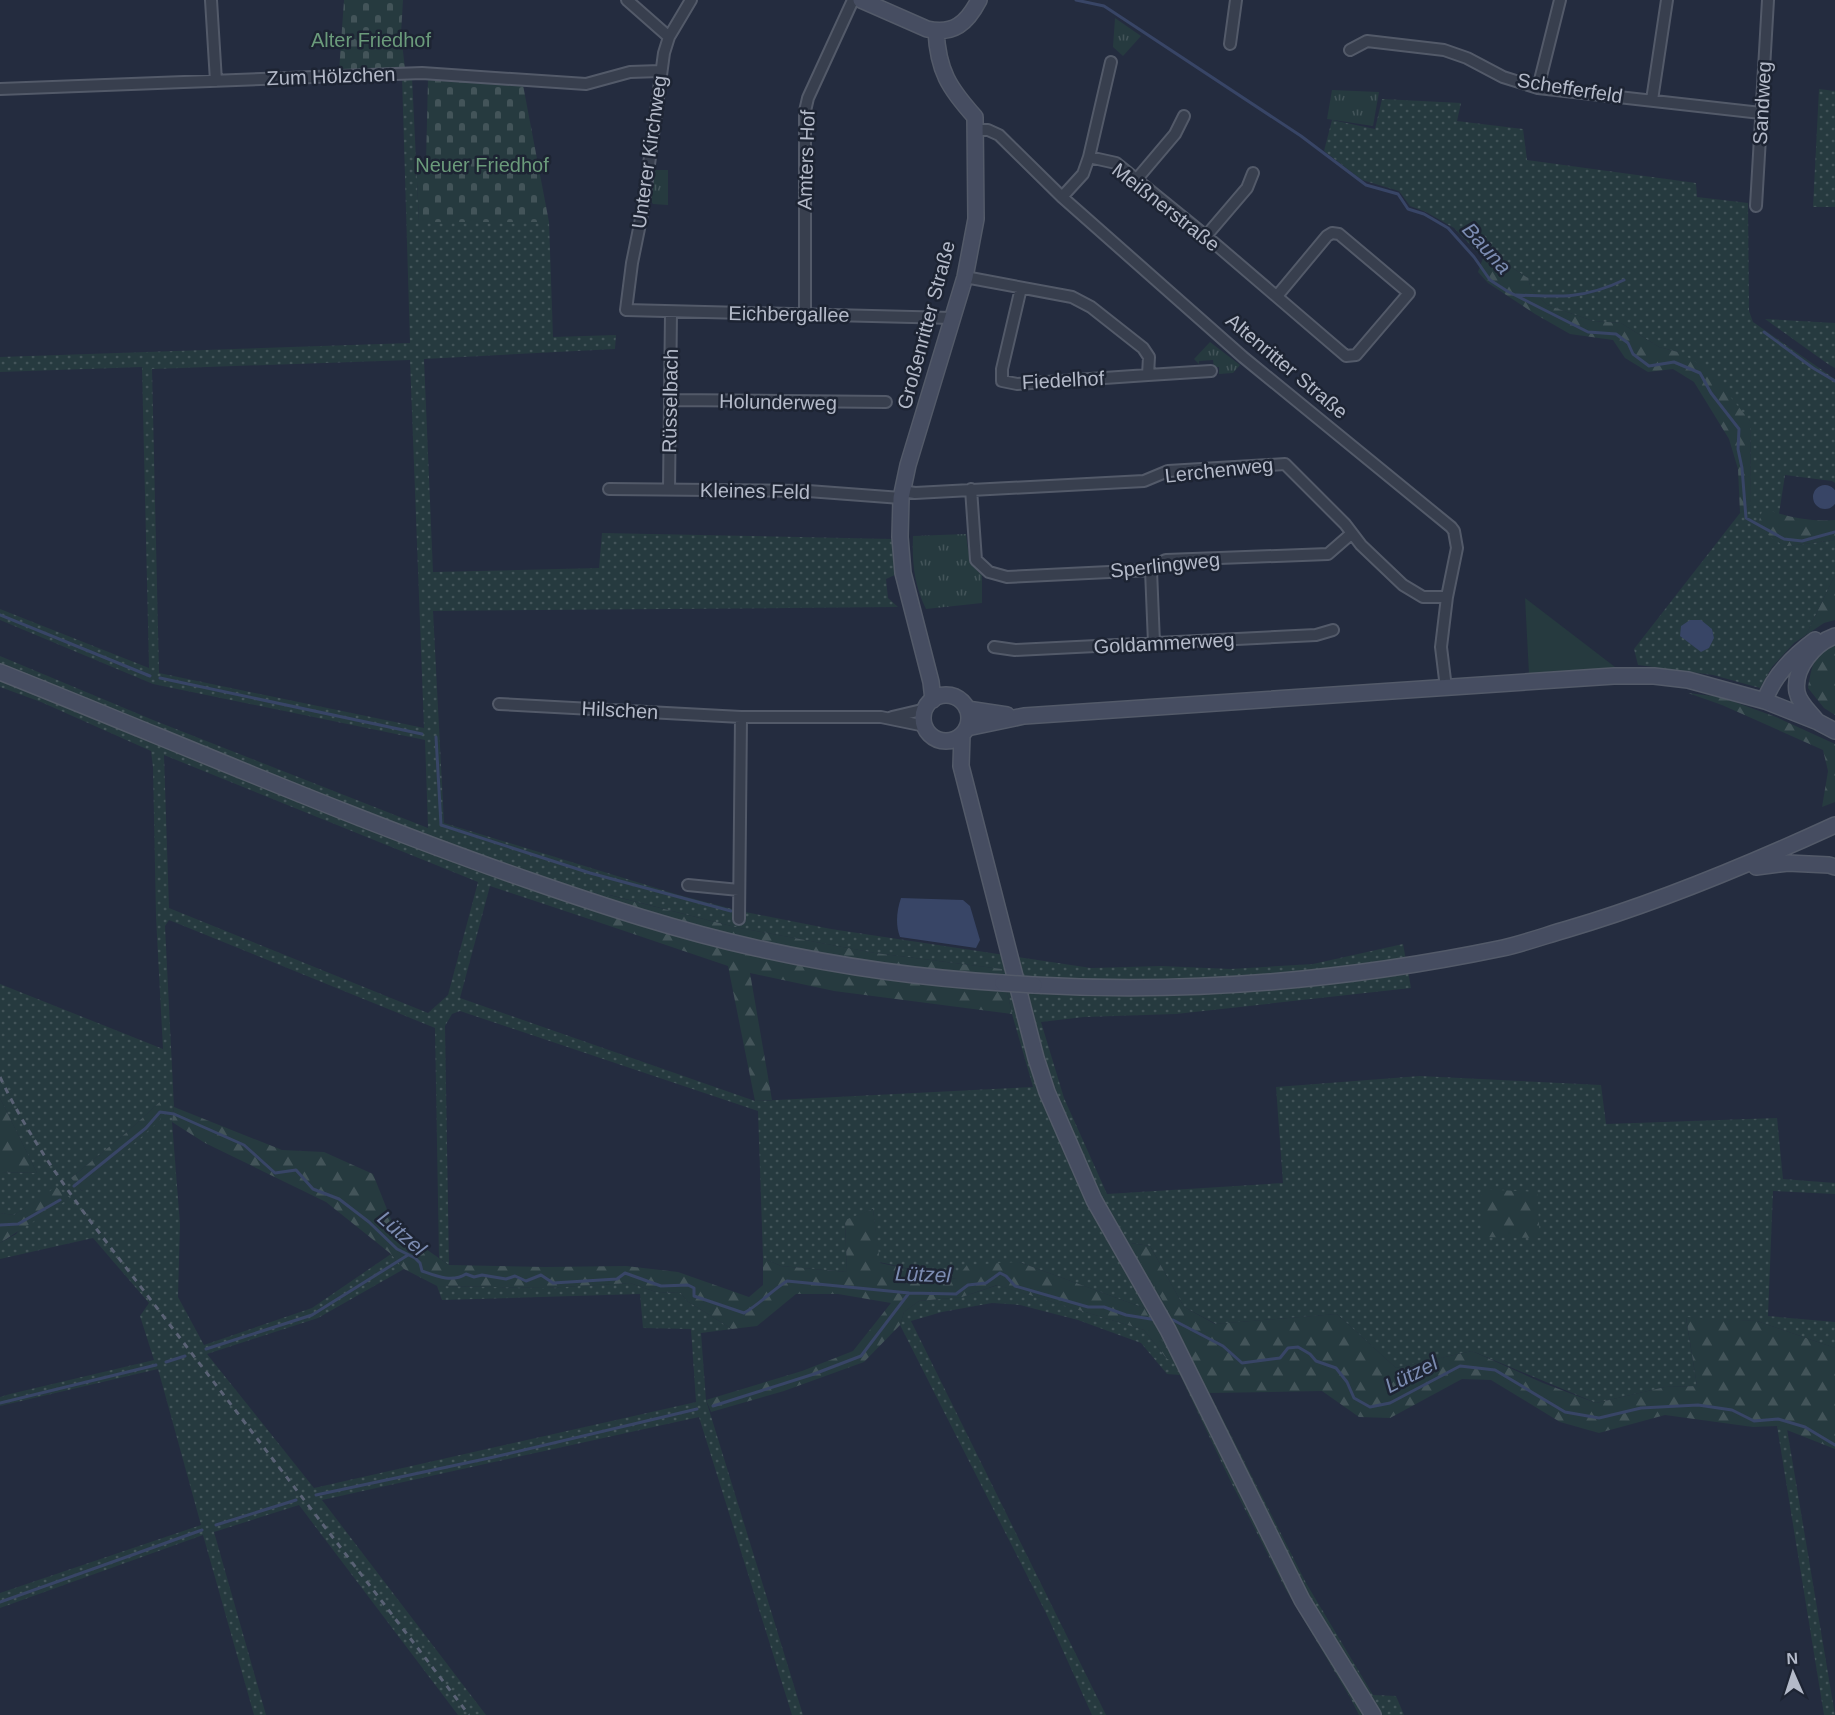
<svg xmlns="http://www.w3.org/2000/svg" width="1835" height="1715" viewBox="0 0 1835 1715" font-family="Helvetica,sans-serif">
  <defs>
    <pattern id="grass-dots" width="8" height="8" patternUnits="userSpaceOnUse" patternTransform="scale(1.5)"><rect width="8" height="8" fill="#263a3f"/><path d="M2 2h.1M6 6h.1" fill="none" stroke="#435459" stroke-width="1.8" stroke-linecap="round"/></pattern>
    <pattern id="forest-firs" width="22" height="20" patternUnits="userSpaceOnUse" patternTransform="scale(1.5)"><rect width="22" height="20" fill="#263a3f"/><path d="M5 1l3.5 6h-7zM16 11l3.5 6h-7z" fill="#435459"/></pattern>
    <pattern id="cemetery-stones" width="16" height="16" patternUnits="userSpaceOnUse" patternTransform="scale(1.5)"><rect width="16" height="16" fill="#263a3f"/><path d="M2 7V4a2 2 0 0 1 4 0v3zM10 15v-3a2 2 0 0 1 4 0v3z" fill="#435459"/></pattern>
    <pattern id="park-tufts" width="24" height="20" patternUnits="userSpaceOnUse" patternTransform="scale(1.5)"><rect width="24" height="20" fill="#263a3f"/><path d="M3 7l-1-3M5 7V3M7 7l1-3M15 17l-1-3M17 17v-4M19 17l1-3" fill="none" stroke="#435459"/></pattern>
  </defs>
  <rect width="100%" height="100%" fill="#242c3f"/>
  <path fill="url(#grass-dots)" fill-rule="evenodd" d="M 402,77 L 412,77 L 419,222 L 549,222 L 553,337 L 616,335 L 615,349 L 424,359 L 433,572 L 599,568 L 602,533 L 892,539 L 897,574 L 886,579 L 888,598 L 898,607 L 433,611 L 444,823 L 679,895 L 740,911 L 831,929 L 1091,968 L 1161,966 L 1231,969 L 1313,964 L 1403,944 L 1411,988 L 1176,1014 L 1084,1017 L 1041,1022 L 1064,1098 L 1107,1194 L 1283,1183 L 1276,1087 L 1420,1076 L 1601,1085 L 1606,1124 L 1777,1118 L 1783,1179 L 1835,1183 L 1835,1194 L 1773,1191 L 1768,1316 L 1835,1322 L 1835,1348 L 1757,1321 L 1686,1318 L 1697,1386 L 1665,1387 L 1596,1403 L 1472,1351 L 1396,1368 L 1337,1314 L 1216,1324 L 1184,1307 L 1150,1246 L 1131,1243 L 1164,1303 L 1306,1583 L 1373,1695 L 1396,1696 L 1404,1715 L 1359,1715 L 1351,1699 L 1286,1590 L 1229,1478 L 1180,1375 L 1167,1374 L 1141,1343 L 1078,1320 L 1020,1305 L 992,1303 L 942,1312 L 911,1321 L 1106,1715 L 1092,1715 L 1046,1613 L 900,1325 L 904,1312 L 919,1301 L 962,1297 L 998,1285 L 1144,1330 L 1167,1359 L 1144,1308 L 1019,1262 L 956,1279 L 879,1262 L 873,1209 L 845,1221 L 847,1272 L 781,1266 L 763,1258 L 758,1111 L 460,1011 L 452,1014 L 445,1026 L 449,1265 L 439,1258 L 435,1028 L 169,920 L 165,926 L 174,1107 L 172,1122 L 180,1224 L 178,1297 L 204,1345 L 312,1308 L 391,1254 L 404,1269 L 318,1318 L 207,1354 L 314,1488 L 696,1402 L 691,1329 L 643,1328 L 640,1294 L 442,1300 L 437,1286 L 546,1288 L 630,1283 L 656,1292 L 681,1293 L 687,1301 L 732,1329 L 701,1333 L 706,1400 L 803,1715 L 792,1715 L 699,1417 L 322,1500 L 486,1715 L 458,1715 L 299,1505 L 214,1532 L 266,1715 L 254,1715 L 203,1535 L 0,1608 L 0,1593 L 201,1525 L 158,1369 L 0,1406 L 0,1397 L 10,1394 L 154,1360 L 140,1316 L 149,1303 L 93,1238 L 0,1259 L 0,1243 L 16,1234 L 56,1188 L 14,1215 L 0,1213 L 0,1172 L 37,1173 L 0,1098 L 0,984 L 163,1049 L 156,917 L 153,767 L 151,751 L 41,702 L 0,687 L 0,656 L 153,720 L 428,828 L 425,740 L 153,684 L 0,620 L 0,609 L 149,668 L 142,367 L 0,372 L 0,357 L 410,343 ZM 410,360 L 424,728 L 159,673 L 152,369 ZM 164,755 L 478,882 L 448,995 L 428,1013 L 169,908 ZM 490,886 L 595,921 L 610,895 L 735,927 L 875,953 L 1002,969 L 1012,1014 L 1033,1087 L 755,1101 L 460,998 ZM 162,1100 L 82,1191 L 71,1178 L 126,1133 Z
    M 1819,89 L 1835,91 L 1835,207 L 1813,207 Z
    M 1382,99 L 1461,103 L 1457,121 L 1523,129 L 1527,160 L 1696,183 L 1697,197 L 1748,203 L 1749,311 L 1753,322 L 1835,379 L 1835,483 L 1832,481 L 1785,475 L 1779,514 L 1788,546 L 1835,540 L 1835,575 L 1806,635 L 1794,643 L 1772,667 L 1760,688 L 1713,675 L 1638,665 L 1634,649 L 1740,513 L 1751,505 L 1750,421 L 1678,352 L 1659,347 L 1621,323 L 1593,321 L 1547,305 L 1531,289 L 1528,278 L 1498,259 L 1483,258 L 1454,228 L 1426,212 L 1410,206 L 1399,191 L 1362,180 L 1324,151 L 1332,120 L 1375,129 Z
    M 1765,319 L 1835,323 L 1835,368 L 1828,364 Z
    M 1777,1426 L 1787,1429 L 1835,1715 L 1824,1715 Z"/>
  <path fill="url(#forest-firs)" d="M 1483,258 L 1498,259 L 1528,278 L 1531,289 L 1547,305 L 1593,321 L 1621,323 L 1659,347 L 1678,352 L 1707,368 L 1750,421 L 1751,505 L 1740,513 L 1738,469 L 1729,439 L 1694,382 L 1673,369 L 1648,372 L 1625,358 L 1613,340 L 1570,334 L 1535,314 L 1488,283 L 1478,272 Z
    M 1763,508 C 1785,517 1811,522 1835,520 L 1835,540 L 1788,546 L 1782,545 L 1757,527 Z
    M 1835,575 L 1835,620 L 1824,623 L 1806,635 Z
    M 1835,640 L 1835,715 L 1824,708 L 1808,688 C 1811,669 1815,648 1835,640 Z
    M 1688,693 L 1721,697 L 1776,717 L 1835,744 L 1835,802 L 1822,807 L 1828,771 L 1823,750 L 1722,705 Z
    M 609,895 L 735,927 L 875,953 L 1002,969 L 1012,1014 L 834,991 L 750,973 L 772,1100 L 755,1101 L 728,966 L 595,921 Z
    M 0,1098 L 37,1173 L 0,1172 Z
    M 163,1099 L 160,1120 L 82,1191 L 71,1178 L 126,1133 Z
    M 174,1107 L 282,1150 L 324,1152 L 373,1174 L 394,1227 L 449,1265 L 545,1267 L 626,1266 L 678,1272 L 749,1297 L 763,1285 L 763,1258 L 781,1266 L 847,1272 L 845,1220 L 873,1209 L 880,1263 L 956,1279 L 967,1265 L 1019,1262 L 1144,1308 L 1172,1359 L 1167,1359 L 1144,1330 L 997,1285 L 962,1297 L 919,1301 L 904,1312 L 900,1325 L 864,1362 L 784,1391 L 711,1412 L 706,1400 L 802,1371 L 853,1351 L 891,1303 L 838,1294 L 796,1294 L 757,1326 L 732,1329 L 687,1301 L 681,1293 L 656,1292 L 630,1283 L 546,1288 L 437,1286 L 404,1269 L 391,1254 L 326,1202 L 205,1143 L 172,1122 Z
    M 56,1187 L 70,1198 L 0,1243 L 0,1213 L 14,1215 Z
    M 1481,1189 L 1537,1192 L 1540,1238 L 1481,1237 Z
    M 1130,1243 L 1150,1246 L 1184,1307 L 1215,1324 L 1337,1314 L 1396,1368 L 1472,1351 L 1543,1383 L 1596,1403 L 1665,1387 L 1697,1386 L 1686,1317 L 1757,1321 L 1835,1348 L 1835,1449 L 1777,1426 L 1753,1427 L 1665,1415 L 1599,1433 L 1560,1422 L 1491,1380 L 1462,1379 L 1390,1418 L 1359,1417 L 1322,1391 L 1208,1393 L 1164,1303 Z"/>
  <path fill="url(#cemetery-stones)" d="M 344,0 L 403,0 L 401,34 L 405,69 L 339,72 Z
    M 428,78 L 523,85 L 549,222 L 419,222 L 416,161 L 426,162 Z"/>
  <path fill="url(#park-tufts)" d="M 1115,18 L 1141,36 L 1123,56 L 1113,47 Z
    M 1332,90 L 1379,92 L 1373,126 L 1327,119 Z
    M 652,170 L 668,170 L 668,205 L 653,204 C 645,194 650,182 652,170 Z
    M 1210,342 L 1240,365 L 1233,373 L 1219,374 L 1219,367 L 1214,368 L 1213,360 L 1199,361 L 1199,364 L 1194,359 Z
    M 966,534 C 968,550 969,565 982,575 L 982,603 L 926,609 C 914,585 912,562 913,536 Z"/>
  <path fill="#263a3f" d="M 1525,598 L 1615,667 L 1604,670 L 1529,675 Z"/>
  <path fill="#384566" d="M1813 497a12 12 0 1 1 24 0a12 12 0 1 1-24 0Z
    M 1690,620 L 1701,620 L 1712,629 L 1714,638 L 1709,648 L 1701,652 L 1680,636 L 1681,626 Z
    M 901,898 L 963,900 L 970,906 L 980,940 L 976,948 L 900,937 C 895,924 897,910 901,898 Z"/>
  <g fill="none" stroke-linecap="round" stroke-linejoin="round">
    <path stroke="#384566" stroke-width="3" d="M 1076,0 L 1104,6 L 1301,136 L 1366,185 L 1398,194 L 1408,209 L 1424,214 L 1448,228 L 1474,257 L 1490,280 L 1507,291 L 1588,332 L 1616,334 L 1628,343 L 1633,354 L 1649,366 L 1674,362 L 1700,373 L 1711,393 L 1739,429 L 1738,449 L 1742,468 L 1746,518 L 1784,539 L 1802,541 L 1835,532
      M 1516,295 C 1559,297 1584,299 1624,280
      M 1764,332 L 1813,368 L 1835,381
      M 0,615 L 150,676
      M 160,678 L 422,734
      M 436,737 L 441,825 L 590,873 L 731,911
      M 74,1186 L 146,1128 L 160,1112 L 174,1114 L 244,1145 L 275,1173 L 296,1170 L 313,1189 L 339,1199 L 369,1222 L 397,1249 L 415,1258 L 420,1263 L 422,1271 C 436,1276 452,1283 466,1274 L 474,1277 L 482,1275 L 506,1279 L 515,1276 L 526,1281 L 541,1275 L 553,1283 L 617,1279 L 625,1273 L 661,1286 L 688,1285 L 694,1288 L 694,1296 L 744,1313 C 760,1304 771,1291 787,1281 L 909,1293 L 956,1294 L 968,1285 L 986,1283 L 1000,1273 L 1006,1276 L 1015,1286 L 1088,1307 L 1104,1307 L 1126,1315 L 1157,1320
      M 0,1225 L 18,1224 L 60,1200
      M 1169,1320 L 1173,1320 L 1223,1346 L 1242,1363 L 1280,1358 L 1288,1348 L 1298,1347 L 1310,1354 L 1316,1361 L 1336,1368 L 1347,1382 L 1354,1398 L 1370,1407 L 1390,1403 L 1460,1366 L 1495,1370 L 1565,1412 L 1599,1418 L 1641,1408 L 1698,1405 L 1732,1410 L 1754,1421 L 1778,1419 L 1805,1427 L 1835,1445
      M 206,1349 L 312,1315 L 408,1255
      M 166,1362 L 185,1356
      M 0,1403 L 156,1365
      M 713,1406 L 814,1374 L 861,1356 L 909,1293
      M 316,1495 L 494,1457 L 697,1409
      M 216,1525 L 296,1500
      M 0,1602 L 202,1530"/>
    <g stroke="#535a69" stroke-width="14">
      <path id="street" d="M 211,0 L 216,81
        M 627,0 L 669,37
        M 691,0 L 669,37 L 664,53 L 643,209 L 632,263 L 626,310 L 952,318
        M 1230,44 L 1236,0
        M 1350,50 L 1367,41 L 1444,50 L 1467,58 L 1503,77 L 1538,88 L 1761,113
        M 1538,88 L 1560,0
        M 0,89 L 422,73 L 586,84 L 630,72 L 660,71
        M 1652,100 L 1667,0
        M 976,130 L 988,130 L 999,135 L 1062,197 L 1243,357 L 1451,527 L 1454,531 L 1457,548 L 1447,597 L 1441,647 L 1446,688
        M 1089,157 L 1111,62
        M 1136,180 L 1175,134 L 1184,116
        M 1062,197 L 1083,174 L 1089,157 L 1116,163 L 1206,236 L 1346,356 L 1356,355 L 1409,293 L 1339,234 L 1332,233 L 1327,236 L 1277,296
        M 1756,206 L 1768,0
        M 1206,236 L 1247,188 L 1253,173
        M 965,277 L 1072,297 L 1091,307 L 1143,348 L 1149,357 L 1148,375 L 1017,384 L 1002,381 L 1002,369 L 1021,288
        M 805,314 L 805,111 L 808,98 L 853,0
        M 1148,375 L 1211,371
        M 670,400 L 886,402
        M 609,489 L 808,491 L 901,498
        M 971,489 L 976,560 L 989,572 L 1007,577 L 1151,570 L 1157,564 L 1166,560 L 1328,554 L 1351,534
        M 669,490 L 671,312
        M 902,491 L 915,493 L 1144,481 L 1168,471 L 1285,464 L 1345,524 L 1361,545 L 1403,585 L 1423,597 L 1447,597
        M 1151,570 L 1154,643
        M 994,647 L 1015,650 L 1316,635 L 1333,630
        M 499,704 L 741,717 L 881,717 L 925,726
        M 892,717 L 926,709
        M 688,885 L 739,890
        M 739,919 L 741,717"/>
    </g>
    <g stroke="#535a69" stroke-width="18">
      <path id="secondary" d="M 861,0 L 927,29 C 954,35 967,23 979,0
        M 0,672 C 176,742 349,818 528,880 C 603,906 679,931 756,948 C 837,966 920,978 1003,983
        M923 718a23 23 0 1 1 46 0a23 23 0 1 1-46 0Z
        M 933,700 L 931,682 L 903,573 L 900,537 L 901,498 L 908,465 L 965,277 L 976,219 L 975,117 C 949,88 938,71 936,31
        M 1765,701 C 1772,677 1795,655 1815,640
        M 967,709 L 1007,715
        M 1816,720 C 1809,711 1799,703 1797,692 C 1793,668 1815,643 1835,636
        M 967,728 L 1024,716 L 1614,676 L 1654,676 L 1688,680 L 1765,701 L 1818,722 L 1835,731
        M 962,735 L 961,766 L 1036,1058 L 1047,1092 L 1094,1200 L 1168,1330 L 1302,1600 L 1373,1715
        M 1756,867 L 1788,863 L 1829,865 L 1835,867
        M 1034,985 C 1190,994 1349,980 1503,948 C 1525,943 1547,935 1568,929 C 1660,902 1748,865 1835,825"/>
    </g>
    <use href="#street" stroke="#383f4e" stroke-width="10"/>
    <use href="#secondary" stroke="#464d61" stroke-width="15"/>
    <path stroke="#5a6275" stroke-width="3" stroke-dasharray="6 6" stroke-linecap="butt" d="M 0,1077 C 24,1128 55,1173 88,1218 L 469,1715"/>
    <g stroke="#535a69" stroke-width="18" stroke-linecap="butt">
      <path id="secondary-bridge" d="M 1003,983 L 1034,985"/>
    </g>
    <use href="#secondary-bridge" stroke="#464d61" stroke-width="15"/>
  </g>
  <g text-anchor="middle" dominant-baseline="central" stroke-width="5" stroke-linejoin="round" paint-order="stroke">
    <g font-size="20" fill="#6b9b7b" stroke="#1d2433">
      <text x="371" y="40">Alter Friedhof</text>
      <text x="482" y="165">Neuer Friedhof</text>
    </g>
    <g font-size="20" fill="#b4bac9" stroke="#1d2433">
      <text transform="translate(331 76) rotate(-2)">Zum Hölzchen</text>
      <text transform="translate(1570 88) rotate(9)">Schefferfeld</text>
      <text transform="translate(1762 103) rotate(-87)">Sandweg</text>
      <text transform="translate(649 152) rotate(-82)">Unterer Kirchweg</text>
      <text transform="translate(806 160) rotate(-88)">Amters Hof</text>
      <text transform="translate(1166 207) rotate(38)">Meißnerstraße</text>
      <text transform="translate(789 314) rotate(1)">Eichbergallee</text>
      <text transform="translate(926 325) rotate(-75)">Großenritter Straße</text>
      <text transform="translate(1287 366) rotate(40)">Altenritter Straße</text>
      <text transform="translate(1063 380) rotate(-3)">Fiedelhof</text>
      <text transform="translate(670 401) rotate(-89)">Rüsselbach</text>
      <text transform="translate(778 402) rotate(1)">Holunderweg</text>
      <text transform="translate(1219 470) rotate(-6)">Lerchenweg</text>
      <text transform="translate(755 491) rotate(1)">Kleines Feld</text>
      <text transform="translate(1165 565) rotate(-6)">Sperlingweg</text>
      <text transform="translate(1164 643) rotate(-3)">Goldammerweg</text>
      <text transform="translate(620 710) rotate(3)">Hilschen</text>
    </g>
    <g font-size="21" font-style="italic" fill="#7c8cb2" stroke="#1d2433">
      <text transform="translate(1487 248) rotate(48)">Bauna</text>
      <text transform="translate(402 1233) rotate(41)">Lützel</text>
      <text transform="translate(923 1274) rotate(2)">Lützel</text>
      <text transform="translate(1411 1374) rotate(-27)">Lützel</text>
    </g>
  </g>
  <g transform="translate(1793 1673) rotate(357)" stroke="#1d2433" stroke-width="4.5" paint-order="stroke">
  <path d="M0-4.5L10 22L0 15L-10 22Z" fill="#b4bac9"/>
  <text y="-9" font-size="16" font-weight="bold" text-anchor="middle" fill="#b4bac9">N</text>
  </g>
</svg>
